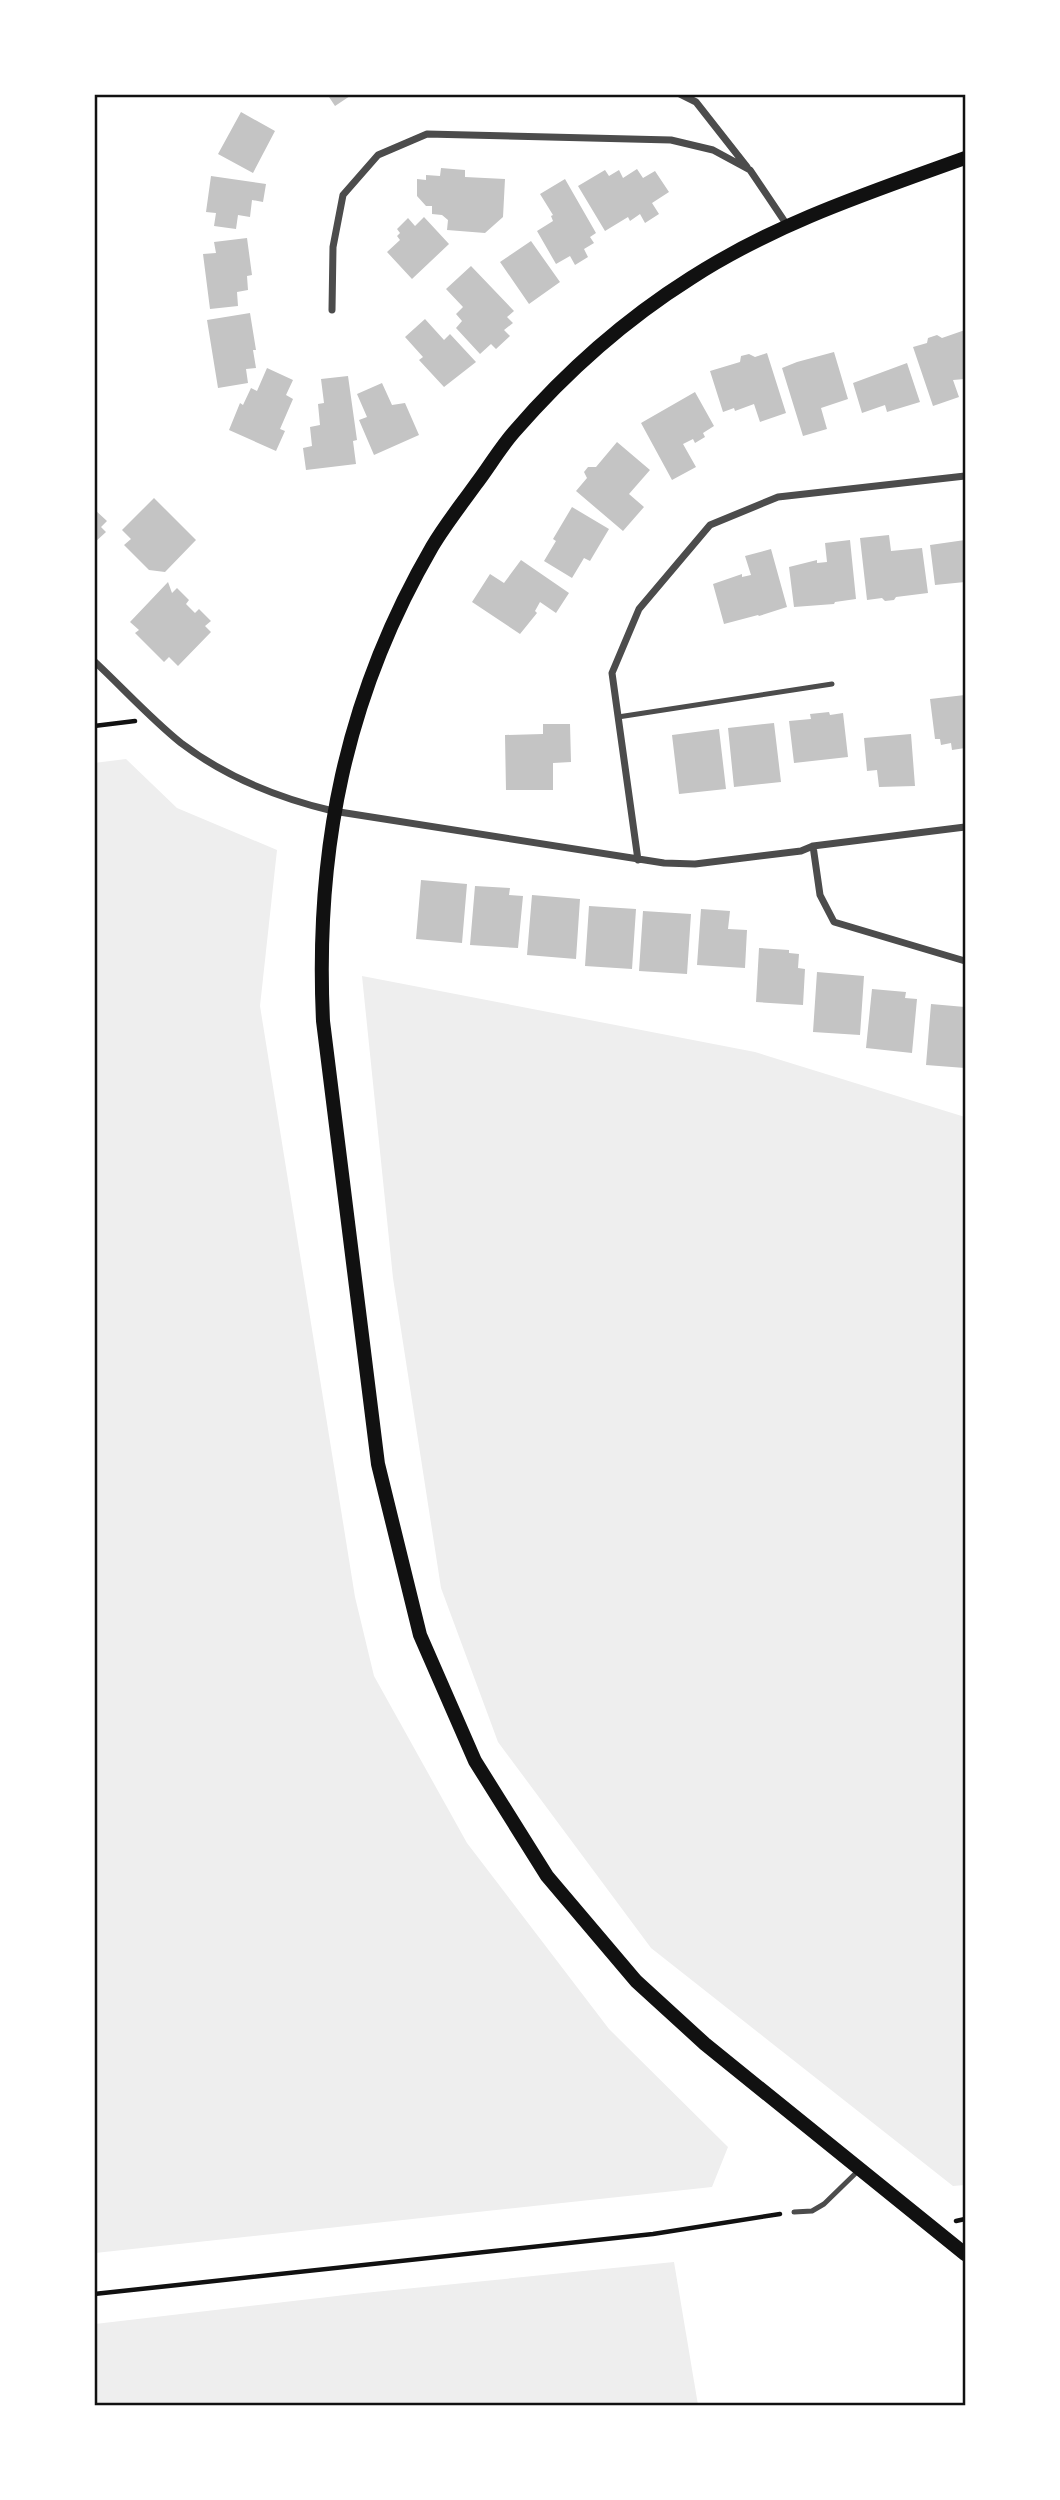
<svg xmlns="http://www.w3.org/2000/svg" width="1060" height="2500" viewBox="0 0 1060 2500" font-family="Manrope,sans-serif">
  <rect width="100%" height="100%" fill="#fff"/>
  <path fill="#eee" d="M 126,759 L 177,808 L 277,850 L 260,1006 L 355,1597 L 374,1676 L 467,1843 L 609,2029 L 728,2147 L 712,2187 L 95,2253 L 94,763 Z
    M 362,976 L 755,1052 L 965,1117 L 965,2185 L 953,2186 L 651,1948 L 498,1742 L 441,1588 L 393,1278 Z
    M 674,2262 L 698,2405 L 95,2405 L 95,2324 L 354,2294 Z"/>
  <path fill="#c4c4c4" d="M 327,94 L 353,94 L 335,106 Z
    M 241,112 L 275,131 L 253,173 L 218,154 Z
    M 441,168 L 465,170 L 465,177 L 505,179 L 503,217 L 485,233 L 447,230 L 448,220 L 442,215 L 432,214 L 432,206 L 426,206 L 417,196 L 417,179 L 426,180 L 426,175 L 440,176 Z
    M 637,169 L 643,178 L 655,171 L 669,192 L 652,203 L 659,214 L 645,223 L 640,214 L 630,221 L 628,217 L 605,231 L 578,186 L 605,170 L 609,176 L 619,170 L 623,178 Z
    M 211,176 L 266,184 L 263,202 L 252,200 L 250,217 L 238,215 L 236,229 L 214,226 L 216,213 L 206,212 Z
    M 565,179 L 596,233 L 590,237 L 594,243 L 584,249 L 588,257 L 575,265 L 570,256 L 556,264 L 537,231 L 553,221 L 551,216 L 553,215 L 540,194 Z
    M 424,217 L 449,244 L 412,279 L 387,252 L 400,240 L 397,236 L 400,233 L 397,229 L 408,218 L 415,226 Z
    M 247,238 L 252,275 L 247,276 L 248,290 L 237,292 L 238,306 L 210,309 L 203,254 L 216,253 L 214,242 Z
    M 531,241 L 560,282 L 529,304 L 500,262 Z
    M 471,266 L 514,311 L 507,317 L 513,323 L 504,330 L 510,336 L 496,349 L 491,344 L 480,354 L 456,328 L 462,321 L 456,314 L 463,307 L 446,289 Z
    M 250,313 L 256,350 L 253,350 L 256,368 L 246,369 L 248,383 L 218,388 L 207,320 Z
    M 425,319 L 444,340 L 450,334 L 476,362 L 444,387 L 419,360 L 423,357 L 405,337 Z
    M 965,330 L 965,379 L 953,380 L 959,397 L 933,406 L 913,347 L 927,343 L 928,338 L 937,335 L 942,338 Z
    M 834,352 L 848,399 L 821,408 L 827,429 L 803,436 L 782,368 L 797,362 Z
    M 767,353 L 786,413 L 760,422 L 754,404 L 735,411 L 734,408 L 723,412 L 710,371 L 740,362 L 741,356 L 749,354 L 755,357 Z
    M 907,363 L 920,402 L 887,412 L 885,405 L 862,413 L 853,383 Z
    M 267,368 L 293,380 L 286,395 L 293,399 L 280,429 L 285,431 L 276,451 L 229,430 L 240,403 L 243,405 L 251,388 L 257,391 Z
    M 348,376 L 357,440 L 353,441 L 356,464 L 306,470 L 303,448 L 312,446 L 310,427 L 320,425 L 318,404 L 324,403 L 321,379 Z
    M 382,383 L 392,405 L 405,403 L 419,435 L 374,455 L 359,420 L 367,417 L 357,394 Z
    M 695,392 L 714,426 L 703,433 L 705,437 L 695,443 L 693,439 L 683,444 L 696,467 L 672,480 L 641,423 Z
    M 617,442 L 650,470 L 629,494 L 644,507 L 623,531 L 576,491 L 587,478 L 584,472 L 588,467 L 596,467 Z
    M 154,498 L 196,540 L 165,572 L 149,570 L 124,545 L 131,539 L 122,530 Z
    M 572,507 L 609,529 L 590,561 L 584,558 L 572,578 L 544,561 L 556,541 L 553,539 Z
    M 94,509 L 107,521 L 101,527 L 106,532 L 94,543 Z
    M 889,535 L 891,551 L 922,548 L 928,593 L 896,597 L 894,600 L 885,601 L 882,598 L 867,600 L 860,538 Z
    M 850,540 L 856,599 L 835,602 L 834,604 L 794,607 L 789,567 L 817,560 L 817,563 L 827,562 L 825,543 Z
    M 965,540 L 965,582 L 935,585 L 930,545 Z
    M 771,549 L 787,607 L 759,616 L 758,615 L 724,624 L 713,584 L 742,574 L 742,577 L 751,575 L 745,556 Z
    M 521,560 L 569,593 L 556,613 L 540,602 L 535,611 L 537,613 L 520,634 L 472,602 L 490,574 L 504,583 Z
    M 168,582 L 172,593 L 177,588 L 189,600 L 186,604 L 195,613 L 199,609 L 211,621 L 205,626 L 211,632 L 178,666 L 169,657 L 164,662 L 135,633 L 139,630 L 130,622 Z
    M 965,695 L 965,748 L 952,750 L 951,743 L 941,745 L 940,739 L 935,739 L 930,699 Z
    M 829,712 L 830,715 L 843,713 L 848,757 L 794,763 L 789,721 L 811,719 L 810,714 Z
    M 774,723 L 781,782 L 734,787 L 728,728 Z
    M 543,724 L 570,724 L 571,762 L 553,763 L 553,790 L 506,790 L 505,735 L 543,734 Z
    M 719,729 L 726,789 L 679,794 L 672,735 Z
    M 911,734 L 915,786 L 879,787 L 877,770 L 867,771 L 864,738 Z
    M 421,880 L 467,884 L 462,943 L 416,939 Z
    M 475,886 L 510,888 L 509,895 L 523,896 L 518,948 L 470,945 Z
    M 532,895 L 580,899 L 576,959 L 527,955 Z
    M 589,906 L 636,909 L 632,969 L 585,966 Z
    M 701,909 L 730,911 L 728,929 L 747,930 L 745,968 L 697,965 Z
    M 643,911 L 691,914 L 687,974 L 639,971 Z
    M 759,948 L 789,950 L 789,953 L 799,954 L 798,968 L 805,969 L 803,1005 L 756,1002 Z
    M 817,972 L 864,976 L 860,1035 L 813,1032 Z
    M 872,989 L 906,992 L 905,998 L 917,999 L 912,1053 L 866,1048 Z
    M 931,1004 L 965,1007 L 965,1068 L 926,1065 Z"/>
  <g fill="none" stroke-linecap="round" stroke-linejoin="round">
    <path stroke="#111" stroke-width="4.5" d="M 94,726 L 135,721
      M 956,2221 L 965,2219
      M 94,2294 L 653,2234 L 780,2214"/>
    <path stroke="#4c4c4c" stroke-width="5" d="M 618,717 L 832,684
      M 794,2212 L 812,2211 L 824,2204 L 860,2169"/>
    <path stroke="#4c4c4c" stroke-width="7" d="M 680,94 L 696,102 L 747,167
      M 332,310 L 333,247 L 343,195 L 378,155 L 427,134 L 671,140 L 713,150 L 750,170 L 787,225
      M 94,661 C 123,688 150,718 181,743 C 227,778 278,798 333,811 L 664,863 L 695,864 L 801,851 L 813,846 L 965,827
      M 813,846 L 820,895 L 834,922 L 965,961
      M 638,860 L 612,673 L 639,609 L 710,525 L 778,497 L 965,476"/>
    <path stroke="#111" stroke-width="14" d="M 965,158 C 871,192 776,223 691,278 C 626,319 565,373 514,432 C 500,448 489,467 476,484 C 461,505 445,525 432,547 C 345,697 315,850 323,1021 L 378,1464 L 420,1635 L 475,1761 L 547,1876 L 636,1981 L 705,2044 L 965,2254"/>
  </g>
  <rect width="1060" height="2500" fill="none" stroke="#ffffff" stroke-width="192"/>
  <rect x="96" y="96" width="868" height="2308" fill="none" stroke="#111" stroke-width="2.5"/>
</svg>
